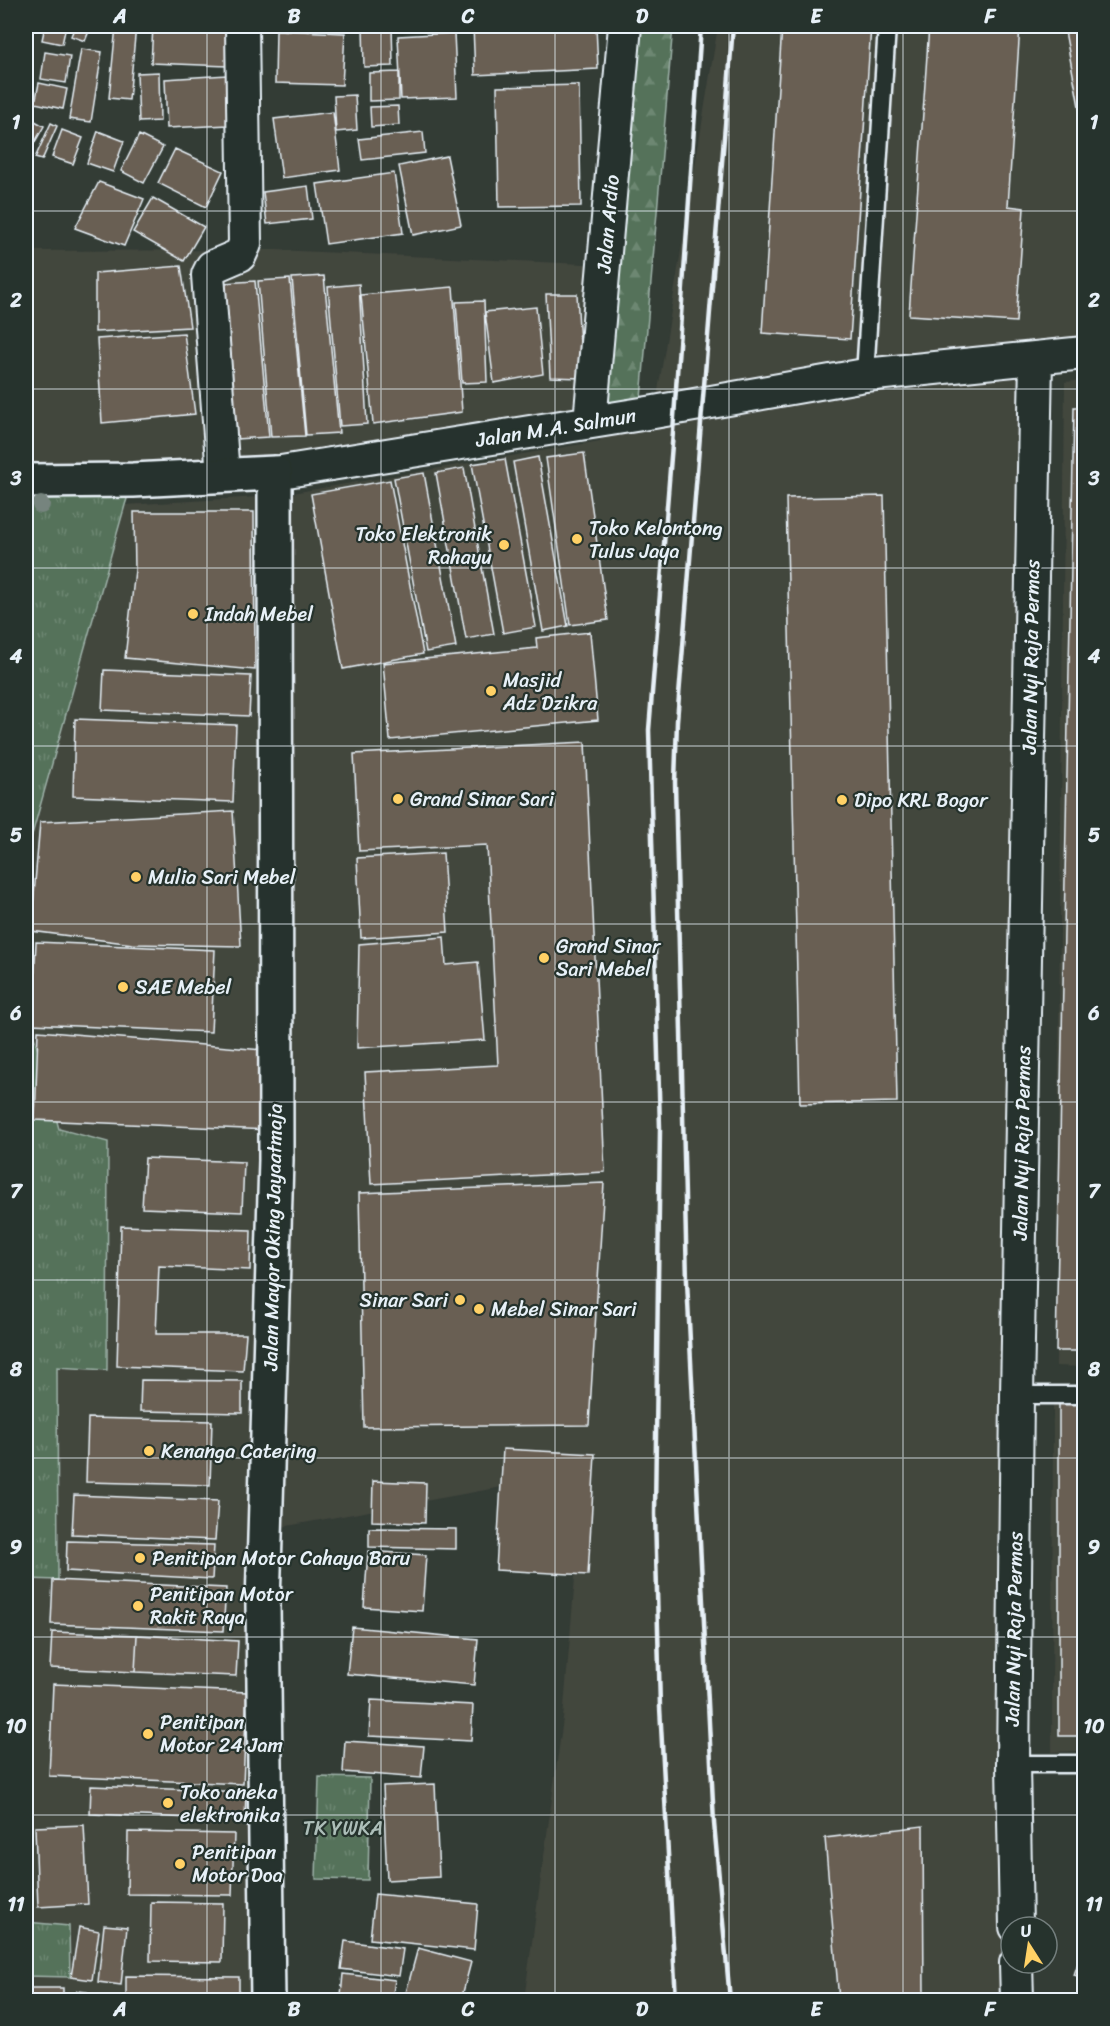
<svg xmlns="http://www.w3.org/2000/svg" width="1110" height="2026" viewBox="0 0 1110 2026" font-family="Sriracha,sans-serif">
  <defs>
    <pattern id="grass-tufts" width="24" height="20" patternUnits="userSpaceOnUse" patternTransform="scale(1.5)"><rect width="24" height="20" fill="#55725a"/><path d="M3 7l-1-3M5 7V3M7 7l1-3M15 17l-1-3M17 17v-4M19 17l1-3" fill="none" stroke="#6d8772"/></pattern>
    <pattern id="forest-firs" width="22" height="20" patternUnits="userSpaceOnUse" patternTransform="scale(1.5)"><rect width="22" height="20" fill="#55725a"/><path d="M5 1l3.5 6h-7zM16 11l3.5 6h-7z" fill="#6d8772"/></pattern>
  </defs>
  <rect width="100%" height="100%" fill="#333c35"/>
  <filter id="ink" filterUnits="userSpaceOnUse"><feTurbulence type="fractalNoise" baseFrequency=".0167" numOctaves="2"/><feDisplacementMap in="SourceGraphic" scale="12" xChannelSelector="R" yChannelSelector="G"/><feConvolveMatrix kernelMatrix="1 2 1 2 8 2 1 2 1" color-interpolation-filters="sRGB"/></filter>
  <g filter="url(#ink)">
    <path fill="#43463e" d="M 718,26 L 1084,26 L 1084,341 L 656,403 Z
      M 276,250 L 606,265 L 590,422 L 275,473 L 26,480 L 26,251 Z
      M 1036,359 L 1011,1927 L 1011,1963 L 1018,2000 L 524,2000 L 563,1719 L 584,1472 L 265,1530 L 259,2000 L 26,2000 L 26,1976 L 70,1976 L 69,1926 L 26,1922 L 28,1578 L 58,1580 L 57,1367 L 107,1369 L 108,1143 L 59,1129 L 29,1018 L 26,856 L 125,505 L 275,496 L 600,441 L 601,423 Z
      M 1084,380 L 1084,1367 L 1056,1366 L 1065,382 Z
      M 1053,1404 L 1084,1404 L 1084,1751 L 1052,1752 Z"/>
    <path fill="url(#grass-tufts)" stroke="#9eb2a9" stroke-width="1.5" d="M 133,480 L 125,505 L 26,856 L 26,481 Z
      M 26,885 L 29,1018 L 59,1129 L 108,1142 L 107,1370 L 57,1367 L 58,1580 L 28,1579 L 26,1730 Z
      M 319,1777 L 370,1778 L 368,1880 L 316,1879 Z
      M 26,1922 L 69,1926 L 70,1977 L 26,1976 Z"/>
    <path fill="url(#forest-firs)" stroke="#9eb2a9" stroke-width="1.5" d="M 637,26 L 673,26 L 640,410 L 607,417 Z"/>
    <path fill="#695f53" stroke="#e8f1f8" stroke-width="1.5" d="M 45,26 L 66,26 L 62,44 L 42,40 Z
      M 75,26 L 91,26 L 85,41 L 71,36 Z
      M 116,26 L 136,26 L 129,100 L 109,98 Z
      M 153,26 L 229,26 L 227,66 L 151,63 Z
      M 363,26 L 392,26 L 393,66 L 364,67 Z
      M 473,26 L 596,26 L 598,69 L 475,75 Z
      M 782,26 L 871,26 L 850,339 L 762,333 Z
      M 929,26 L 1020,26 L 1008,206 L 1024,208 L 1016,322 L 909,315 Z
      M 1064,26 L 1084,26 L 1084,133 Z
      M 276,30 L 345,33 L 342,85 L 275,83 Z
      M 454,33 L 457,97 L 401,99 L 398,36 Z
      M 81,49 L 102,52 L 91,122 L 69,119 Z
      M 45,52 L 70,56 L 66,83 L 41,79 Z
      M 159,72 L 160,121 L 139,122 L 137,73 Z
      M 399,72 L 399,100 L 369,101 L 369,73 Z
      M 227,75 L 229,125 L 167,128 L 165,79 Z
      M 39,83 L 67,89 L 63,109 L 35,103 Z
      M 579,85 L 581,206 L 499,207 L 497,87 Z
      M 355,95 L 357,130 L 336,132 L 334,96 Z
      M 398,106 L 399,125 L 371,127 L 370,107 Z
      M 333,112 L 340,170 L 282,178 L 274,119 Z
      M 26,116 L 44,126 L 28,154 L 26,153 Z
      M 51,123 L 57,126 L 42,160 L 35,158 Z
      M 62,130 L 83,138 L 73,164 L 52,157 Z
      M 98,131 L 124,141 L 113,172 L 87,163 Z
      M 423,132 L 425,153 L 362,160 L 359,139 Z
      M 139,135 L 163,147 L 144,183 L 121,171 Z
      M 175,149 L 223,171 L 206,207 L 158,183 Z
      M 447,156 L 461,225 L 413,235 L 399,166 Z
      M 394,173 L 403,233 L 326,244 L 317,184 Z
      M 99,182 L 144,199 L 124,246 L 75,228 Z
      M 308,186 L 312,219 L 267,224 L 263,192 Z
      M 153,198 L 204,227 L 184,261 L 133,232 Z
      M 181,266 L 190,327 L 95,332 L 95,273 Z
      M 324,276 L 339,433 L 306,435 L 292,278 Z
      M 290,279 L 305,436 L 271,437 L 258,281 Z
      M 255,281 L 269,437 L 236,439 L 223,283 Z
      M 359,284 L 367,424 L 340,426 L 328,287 Z
      M 453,287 L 462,412 L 373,424 L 361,295 Z
      M 546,294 L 577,294 L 582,378 L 550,377 Z
      M 484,301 L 487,382 L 462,383 L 456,302 Z
      M 536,307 L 543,374 L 494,383 L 485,312 Z
      M 184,333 L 195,414 L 102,423 L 97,339 Z
      M 1074,407 L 1084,407 L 1084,1351 L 1056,1351 Z
      M 584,453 L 608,620 L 570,625 L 546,458 Z
      M 538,457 L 568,626 L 543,631 L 513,462 Z
      M 505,459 L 536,627 L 503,633 L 472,464 Z
      M 464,468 L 494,634 L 466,639 L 436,473 Z
      M 424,473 L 456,647 L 426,652 L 394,478 Z
      M 390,480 L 423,654 L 343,669 L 311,494 Z
      M 884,496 L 897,1102 L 800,1104 L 786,498 Z
      M 134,512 L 254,512 L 255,670 L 125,658 L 135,570 Z
      M 590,632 L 598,720 L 390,740 L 383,663 L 537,648 L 536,638 Z
      M 104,670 L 251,676 L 249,716 L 102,710 Z
      M 75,719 L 236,725 L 233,802 L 73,796 Z
      M 585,742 L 605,1172 L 371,1184 L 365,1072 L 498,1065 L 487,845 L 359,851 L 354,754 Z
      M 233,811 L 241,946 L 133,944 L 31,931 L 40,822 Z
      M 443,853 L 448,932 L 361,938 L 357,858 Z
      M 444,937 L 446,965 L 478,962 L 485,1040 L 357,1048 L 359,944 Z
      M 36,942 L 215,950 L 211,1032 L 32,1024 Z
      M 38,1031 L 276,1051 L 270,1130 L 35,1120 Z
      M 145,1158 L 244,1162 L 242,1212 L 142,1208 Z
      M 604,1183 L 589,1425 L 364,1427 L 359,1193 Z
      M 121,1226 L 251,1230 L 250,1270 L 159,1266 L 156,1334 L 246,1334 L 243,1371 L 117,1366 Z
      M 141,1380 L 242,1381 L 242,1413 L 140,1411 Z
      M 1059,1404 L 1084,1404 L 1084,1736 L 1059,1736 Z
      M 88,1418 L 212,1421 L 210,1485 L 86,1482 Z
      M 503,1449 L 595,1454 L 588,1575 L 496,1570 Z
      M 373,1481 L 426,1483 L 425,1523 L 372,1521 Z
      M 74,1495 L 218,1501 L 215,1540 L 72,1534 Z
      M 369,1528 L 456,1529 L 456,1549 L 369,1547 Z
      M 67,1541 L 214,1545 L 212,1579 L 66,1571 Z
      M 368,1551 L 426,1555 L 422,1611 L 364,1607 Z
      M 53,1580 L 226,1588 L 223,1631 L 51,1624 Z
      M 352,1627 L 478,1639 L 474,1685 L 347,1674 Z
      M 52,1632 L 137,1635 L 135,1672 L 50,1668 Z
      M 137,1635 L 238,1641 L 236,1676 L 135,1672 Z
      M 53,1684 L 247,1692 L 243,1784 L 49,1776 Z
      M 371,1700 L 473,1705 L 471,1741 L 369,1736 Z
      M 345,1741 L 424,1746 L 421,1778 L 343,1772 Z
      M 435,1784 L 439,1877 L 387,1880 L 383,1786 Z
      M 91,1786 L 246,1792 L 245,1820 L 90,1814 Z
      M 84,1825 L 88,1904 L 38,1907 L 35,1827 Z
      M 923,1826 L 924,2000 L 839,2000 L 825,1838 Z
      M 128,1832 L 234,1834 L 232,1895 L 127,1894 Z
      M 375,1894 L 478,1904 L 474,1950 L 370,1939 Z
      M 151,1902 L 223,1903 L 222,1962 L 150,1961 Z
      M 104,1925 L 127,1927 L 121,1985 L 98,1982 Z
      M 79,1927 L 99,1931 L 92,1980 L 71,1977 Z
      M 345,1941 L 403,1949 L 399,1976 L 341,1969 Z
      M 1084,1945 L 1084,1978 L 1074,1975 Z
      M 418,1948 L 471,1962 L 461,2000 L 404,2000 Z
      M 343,1974 L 395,1980 L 392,2000 L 373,2000 L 341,1996 Z
      M 126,1976 L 239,1977 L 239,2000 L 126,2000 Z
      M 30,1988 L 63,1988 L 63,2000 L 30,2000 Z
      M 77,1991 L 87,1992 L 86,2000 L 77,2000 Z"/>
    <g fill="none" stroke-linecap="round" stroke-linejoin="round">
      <g stroke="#e8f1f8" stroke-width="21">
        <path id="lane" d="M 865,375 L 887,26
          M 1017,1395 L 1084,1395
          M 1013,1764 L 1084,1764"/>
      </g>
      <g stroke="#e8f1f8" stroke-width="36">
        <path id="street" d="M 590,422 L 625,26
          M 275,473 L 654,412 L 865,375 L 1084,353
          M 223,475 L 208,275 L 212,267 L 240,255 L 245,244 L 242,26
          M 1016,1927 L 1013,1764 L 1017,1395 L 1036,359
          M 1016,1963 L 1017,2000"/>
      </g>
      <g stroke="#e8f1f8" stroke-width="38">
        <path id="secondary" d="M 26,481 L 133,480 L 275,473 L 276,1160 L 263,1605 L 268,2000"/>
      </g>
      <use href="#lane" stroke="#26332d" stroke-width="16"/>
      <use href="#street" stroke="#26332d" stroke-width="32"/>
      <use href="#secondary" stroke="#26332d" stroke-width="33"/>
      <path stroke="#e8f1f8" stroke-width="4.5" d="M 676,2000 L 660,1707 L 655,1514 L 660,1128 L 649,730 L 673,432 L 701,26
        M 730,2000 L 714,1823 L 687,1281 L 675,782 L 677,721 L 733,26"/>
    </g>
    <circle fill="#76847e" cx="41" cy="505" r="9"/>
  </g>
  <path fill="none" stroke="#e8f1f8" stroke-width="1.5" stroke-opacity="0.55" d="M 207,26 L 207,2000M 381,26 L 381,2000M 555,26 L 555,2000M 729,26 L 729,2000M 903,26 L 903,2000M 26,211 L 1084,211M 26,389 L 1084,389M 26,568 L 1084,568M 26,746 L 1084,746M 26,924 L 1084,924M 26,1102 L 1084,1102M 26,1280 L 1084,1280M 26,1458 L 1084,1458M 26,1637 L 1084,1637M 26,1815 L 1084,1815"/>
  <g fill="#ffd166" stroke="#26332d" stroke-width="2">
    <circle cx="577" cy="539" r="6"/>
    <circle cx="504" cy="545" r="6"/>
    <circle cx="193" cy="614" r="6"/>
    <circle cx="491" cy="691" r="6"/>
    <circle cx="398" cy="799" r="6"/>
    <circle cx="842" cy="800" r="6"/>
    <circle cx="136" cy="877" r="6"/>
    <circle cx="544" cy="958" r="6"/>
    <circle cx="123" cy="987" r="6"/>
    <circle cx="460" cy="1300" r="6"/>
    <circle cx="479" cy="1309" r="6"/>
    <circle cx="149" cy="1451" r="6"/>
    <circle cx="140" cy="1558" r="6"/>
    <circle cx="138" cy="1606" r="6"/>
    <circle cx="148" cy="1734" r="6"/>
    <circle cx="168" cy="1803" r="6"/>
    <circle cx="180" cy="1864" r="6"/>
  </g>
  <g text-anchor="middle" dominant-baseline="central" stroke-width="4.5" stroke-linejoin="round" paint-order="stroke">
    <g font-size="20" fill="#e8f1f8" stroke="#26332d">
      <text transform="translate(608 224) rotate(-85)">Jalan Ardio</text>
      <text transform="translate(556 428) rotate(-9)">Jalan M.A. Salmun</text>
      <text transform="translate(1031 657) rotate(-89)">Jalan Nyi Raja Permas</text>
      <text transform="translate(1022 1143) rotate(-89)">Jalan Nyi Raja Permas</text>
      <text transform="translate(273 1237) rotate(-89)">Jalan Mayor Oking Jayaatmaja</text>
      <text transform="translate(1014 1629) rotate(-89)">Jalan Nyi Raja Permas</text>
    </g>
    <g font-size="20" fill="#e8f1f8" stroke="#26332d" text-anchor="start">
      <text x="589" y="528">Toko Kelontong<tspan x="589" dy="23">Tulus Jaya</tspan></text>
      <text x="492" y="534" text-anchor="end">Toko Elektronik<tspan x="492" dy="23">Rahayu</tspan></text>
      <text x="205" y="614">Indah Mebel</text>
      <text x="503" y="680">Masjid<tspan x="503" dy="23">Adz Dzikra</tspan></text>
      <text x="410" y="799">Grand Sinar Sari</text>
      <text x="854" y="800">Dipo KRL Bogor</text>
      <text x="148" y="877">Mulia Sari Mebel</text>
      <text x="556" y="946">Grand Sinar<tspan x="556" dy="23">Sari Mebel</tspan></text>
      <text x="135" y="987">SAE Mebel</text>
      <text x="448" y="1300" text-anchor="end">Sinar Sari</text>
      <text x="491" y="1309">Mebel Sinar Sari</text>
      <text x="161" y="1451">Kenanga Catering</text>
      <text x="152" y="1558">Penitipan Motor Cahaya Baru</text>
      <text x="150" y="1594">Penitipan Motor<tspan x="150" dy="23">Rakit Raya</tspan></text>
      <text x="160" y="1722">Penitipan<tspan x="160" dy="23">Motor 24 Jam</tspan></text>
      <text x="180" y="1792">Toko aneka<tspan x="180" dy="23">elektronika</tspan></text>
      <text x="192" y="1852">Penitipan<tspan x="192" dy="23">Motor Doa</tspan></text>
    </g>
    <g font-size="20" fill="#adbeb9" stroke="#26332d">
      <text x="343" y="1828">TK YWKA</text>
    </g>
  </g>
  <rect width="1110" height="2026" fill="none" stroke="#26332d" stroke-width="66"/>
  <g transform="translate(1029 1945) rotate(348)"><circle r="28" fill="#26332d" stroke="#747f7e" stroke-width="1.5"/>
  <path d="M0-4.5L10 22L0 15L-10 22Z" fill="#ffd166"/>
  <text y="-9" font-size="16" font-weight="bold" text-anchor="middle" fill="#e8f1f8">U</text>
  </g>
  <rect x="33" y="33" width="1044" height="1960" fill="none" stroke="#e8f1f8" stroke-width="2"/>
  <g font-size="20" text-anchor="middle" font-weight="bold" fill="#e8f1f8">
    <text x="120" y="23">A</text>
    <text x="294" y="23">B</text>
    <text x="468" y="23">C</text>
    <text x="642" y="23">D</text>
    <text x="816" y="23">E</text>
    <text x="990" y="23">F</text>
    <text x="16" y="129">1</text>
    <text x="1094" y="129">1</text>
    <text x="16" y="307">2</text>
    <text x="1094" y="307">2</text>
    <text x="16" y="485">3</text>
    <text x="1094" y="485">3</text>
    <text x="16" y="663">4</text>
    <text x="1094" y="663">4</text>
    <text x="16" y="842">5</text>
    <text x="1094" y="842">5</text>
    <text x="16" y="1020">6</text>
    <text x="1094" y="1020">6</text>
    <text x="16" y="1198">7</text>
    <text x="1094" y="1198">7</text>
    <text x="16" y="1376">8</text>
    <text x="1094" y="1376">8</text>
    <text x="16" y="1554">9</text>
    <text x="1094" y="1554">9</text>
    <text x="16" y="1733">10</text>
    <text x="1094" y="1733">10</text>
    <text x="16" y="1911">11</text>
    <text x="1094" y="1911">11</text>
    <text x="120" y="2016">A</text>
    <text x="294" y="2016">B</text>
    <text x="468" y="2016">C</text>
    <text x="642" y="2016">D</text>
    <text x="816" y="2016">E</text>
    <text x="990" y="2016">F</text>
  </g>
</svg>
